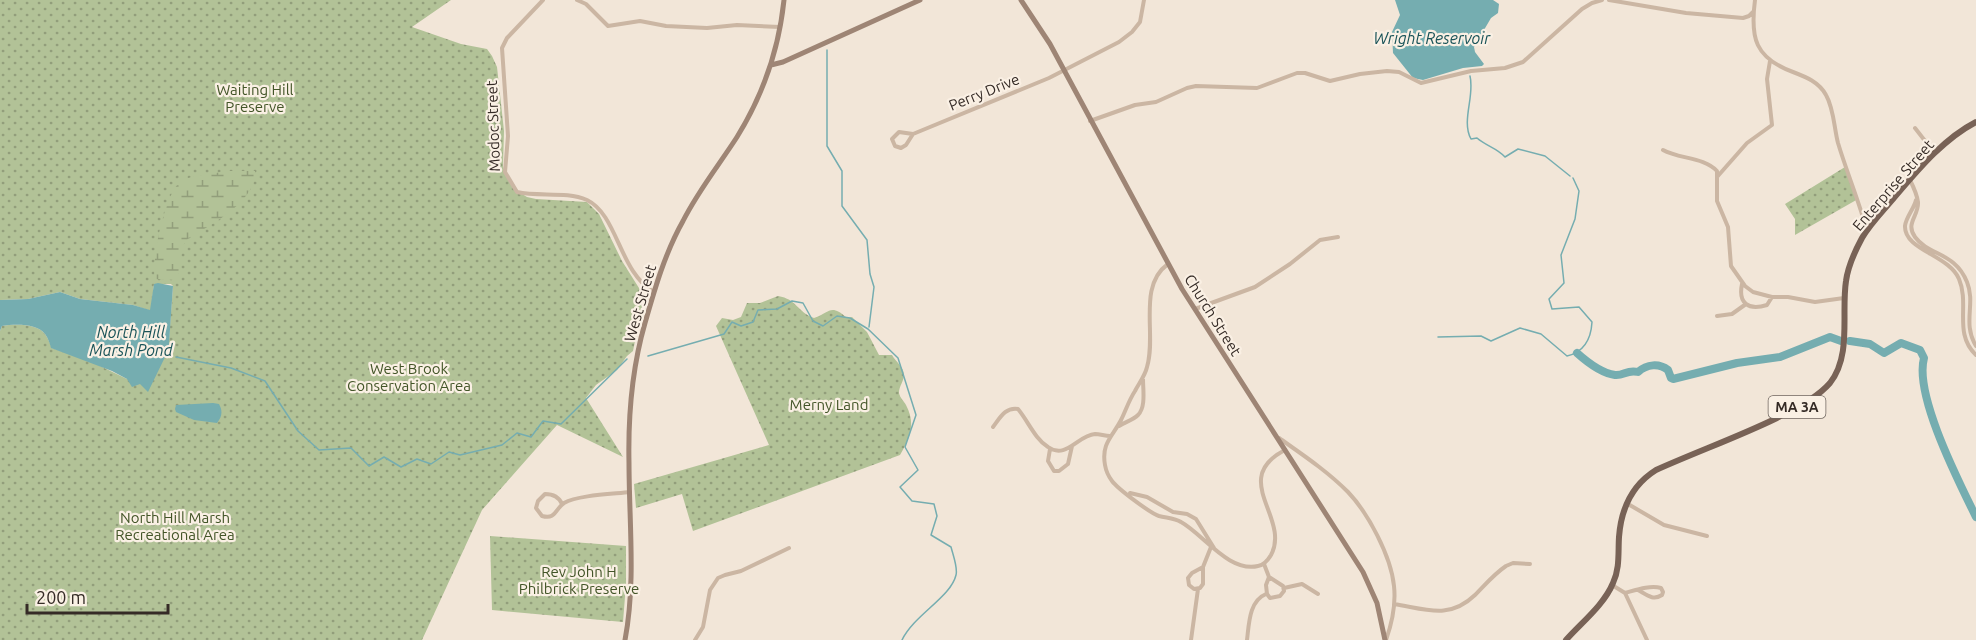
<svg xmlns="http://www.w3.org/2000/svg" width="1976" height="640" viewBox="0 0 1976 640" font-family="Ubuntu,sans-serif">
  <defs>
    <pattern id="grass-dots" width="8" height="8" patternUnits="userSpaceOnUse" patternTransform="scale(1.5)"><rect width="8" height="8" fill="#b2c297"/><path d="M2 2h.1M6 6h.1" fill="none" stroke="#929e7b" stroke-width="1.8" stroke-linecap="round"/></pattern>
    <pattern id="wetland-marsh" width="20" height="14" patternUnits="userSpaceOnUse" patternTransform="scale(1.5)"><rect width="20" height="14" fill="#b2c297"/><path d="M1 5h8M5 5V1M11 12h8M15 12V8" fill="none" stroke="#929e7b"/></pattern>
  </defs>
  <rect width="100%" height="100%" fill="#f2e6d8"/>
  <path fill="url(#grass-dots)" d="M 0,0 L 451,0 L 412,27 L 461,44 L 487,49 L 492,56 L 497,67 L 504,131 L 503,166 L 505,174 L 519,192 L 527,197 L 536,199 L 587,202 L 599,214 L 622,261 L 644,296 L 633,351 L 627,356 L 617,370 L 596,385 L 586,398 L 623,457 L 557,425 L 482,510 L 422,640 L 0,640 L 0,331 L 2,326 C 14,324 37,323 45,334 C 48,338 50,344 52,348 L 90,361 L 127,379 L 168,353 L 173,286 L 171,284 L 154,284 L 151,311 L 133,305 L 80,299 L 60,292 L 28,299 L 0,300 Z
    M 1845,167 L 1858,199 L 1795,235 L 1795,219 L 1785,204 Z
    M 778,296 C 797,299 797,312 814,318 C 830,313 830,303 847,318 L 852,317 L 867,332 L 879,355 L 892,355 C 895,361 904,367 904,375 C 904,381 899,386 899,393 C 900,398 904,401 906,405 C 916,424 910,438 900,455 L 693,531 L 682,494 L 636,508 L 634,484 L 769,445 L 716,326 L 722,318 L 733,320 L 741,317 L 747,303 L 760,303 Z
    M 490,536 L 626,546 L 626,584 L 623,622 L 492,610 Z"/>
  <path fill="url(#wetland-marsh)" d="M 229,171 L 255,171 C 256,197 224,217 204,229 C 199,232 192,235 188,239 C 178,248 182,268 177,280 L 155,279 C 151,260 165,191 182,180 C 187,177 221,172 229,171 Z"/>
  <path fill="#75adb0" d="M 1395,0 L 1493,0 L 1499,4 L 1498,13 L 1491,18 L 1474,47 L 1475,52 L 1484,64 L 1482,66 L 1463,68 L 1423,80 L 1413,78 L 1393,53 L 1392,32 L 1400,15 Z
    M 158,283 L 173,286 L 169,344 L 167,353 L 148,392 L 140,384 L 132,387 L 127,379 L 112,371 L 51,348 C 50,344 48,338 45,334 C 37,323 14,324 2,326 L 0,331 L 0,300 L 28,299 L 60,292 L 80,299 L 133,305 L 150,310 L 154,284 Z
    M 213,403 L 219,404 C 223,411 222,417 217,423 L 194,420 L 176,412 L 175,409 L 176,405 Z"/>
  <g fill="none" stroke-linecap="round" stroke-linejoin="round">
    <path stroke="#75adb0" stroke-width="1.5" d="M 827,50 L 827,146 L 842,171 L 842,206 L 867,240 L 870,274 L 874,287 L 869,327
      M 1470,76 C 1475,96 1461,121 1471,139 L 1477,138 C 1486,146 1497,148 1505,157 L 1518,149 L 1545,156 L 1570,176
      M 1438,337 L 1481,336 L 1491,341 L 1520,328 L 1541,334 L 1567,356 C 1584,352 1591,340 1592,322 L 1579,307 L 1552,309 L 1549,299 L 1564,283 L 1561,255 L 1575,219 L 1579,191 L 1573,178
      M 648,356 L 724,334 L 732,322 L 741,326 L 753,322 L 758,310 L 777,309 L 792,301 L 803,303 L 813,321 L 823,326 L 837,316 L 850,318 L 868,329 L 898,358 L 916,415 L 905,447 L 918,470 L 900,487 L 912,501 L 934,504 L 937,516 L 931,535 L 951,547 C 953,555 958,568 956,575 C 951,597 914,615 902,640
      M 176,357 L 231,368 L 265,381 L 298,431 L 319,450 L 351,448 L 369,466 L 384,457 L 401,467 L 417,459 L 431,464 L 449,452 L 460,455 L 502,445 L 517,433 L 531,437 L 543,421 L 561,424 L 627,359"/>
    <path stroke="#75adb0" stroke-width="8" d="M 1850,341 L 1870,344 L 1884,353 L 1901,343 L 1920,350 L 1924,358 C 1914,395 1959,482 1976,517
      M 1577,353 C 1587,362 1601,373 1615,375 C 1624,376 1627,369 1638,372 C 1647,364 1659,363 1668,370 L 1671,378 L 1673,379 L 1737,363 L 1780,357 L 1830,337 L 1841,341"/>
    <path stroke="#cbb6a3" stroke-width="4" d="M 543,0 L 507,38 L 502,48 L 508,136 L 505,172 L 517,192 C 539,197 566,191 587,200 C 618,215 619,272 654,292
      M 577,0 L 586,4 L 608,26 L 640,21 L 666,26 L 707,28 L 737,25 L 780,27
      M 1609,0 L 1686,13 L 1743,18 L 1749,16 L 1753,12
      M 1755,0 C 1750,38 1755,58 1793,72 C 1806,77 1819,82 1826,95 C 1834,109 1834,128 1838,143 C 1847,173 1859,201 1867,231
      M 1090,121 L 1135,105 L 1156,102 L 1187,88 L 1196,86 L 1257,88 L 1297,73 L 1305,73 L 1330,81 L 1360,74 L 1387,71 L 1399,72 L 1421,83 L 1471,71 L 1505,68 L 1523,62 L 1582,9 L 1592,3 L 1602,0
      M 1915,128 L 1929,146 L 1931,156
      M 899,132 L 913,134 L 906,145 L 901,148 L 895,146 L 892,139 Z
      M 913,134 L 1049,78 L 1119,42 L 1132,32 L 1140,22 L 1144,0
      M 1663,150 C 1679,159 1704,157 1717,171 L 1717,177 L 1747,143 L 1772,125 L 1767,79 L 1770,61
      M 1717,177 L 1717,201 L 1728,227 L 1731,266 L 1745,286 L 1753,292 L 1772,297 L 1788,297 L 1815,302 L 1844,298
      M 1910,180 C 1913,186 1917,195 1918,202 C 1919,216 1905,223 1915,237 C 1929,256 1955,252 1967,282 C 1976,304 1962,323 1976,346
      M 1916,200 C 1914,209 1906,217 1905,226 C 1904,250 1949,255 1959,279 C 1970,305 1953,333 1976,355
      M 1168,264 C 1137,286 1157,335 1147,367 C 1145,376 1139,383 1135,391 C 1129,400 1126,410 1121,420 C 1113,436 1101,443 1105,465 C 1106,471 1109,477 1112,481 C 1118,489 1150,513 1159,516 C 1167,518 1175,518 1181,522 C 1203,534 1229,573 1258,566 C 1264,565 1268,560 1271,555 C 1291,518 1229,479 1285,450
      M 1742,284 C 1738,303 1748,311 1767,305 L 1772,297
      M 1195,309 L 1255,287 L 1290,264 L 1320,240 L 1338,237
      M 1717,316 L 1732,314 L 1746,304
      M 1119,426 C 1125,422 1133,420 1138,415 C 1146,407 1143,390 1143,379
      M 993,427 C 1000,418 1005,407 1018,409 C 1028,421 1035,439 1048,447 C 1066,460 1078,435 1095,434 C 1100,434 1105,436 1110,436
      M 1279,438 C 1303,455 1327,471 1348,492 C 1368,513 1391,556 1394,586 C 1396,604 1392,623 1386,640
      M 1050,449 L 1048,461 L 1054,471 L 1059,471 L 1068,464 L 1072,446
      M 1130,493 L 1147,497 L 1173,512 L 1187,514 L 1196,519 L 1214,548
      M 562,504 C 559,497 553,494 545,494 L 538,501 L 536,508 L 542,516 C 556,520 555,509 564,503 C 578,495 613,494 630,492
      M 1628,504 L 1664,525 L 1707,536
      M 1264,564 L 1269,577 L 1266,585 L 1267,594 L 1270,598 L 1280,596 L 1284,591 L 1283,586 L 1269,577
      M 1203,567 L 1203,584 L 1200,588 L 1194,589 L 1189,585 L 1188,578 L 1192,573 Z
      M 1203,567 L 1211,547
      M 1612,585 L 1625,593 L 1647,640
      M 1284,588 L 1302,584 L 1318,594
      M 1625,593 C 1636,590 1650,585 1661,588 L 1663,592 L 1662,595 C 1653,601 1647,595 1638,590
      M 1394,604 C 1426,609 1449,620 1475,595 C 1485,585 1494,574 1506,566 L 1513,563 L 1530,564
      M 695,640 L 703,627 L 710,590 L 718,578 L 725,575 L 741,571 L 789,548
      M 1191,640 L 1198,589
      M 1247,640 C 1249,624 1249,601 1266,594"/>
    <path stroke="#9e8575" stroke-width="5" d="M 1021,0 L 1050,44 L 1182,289 L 1363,572 L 1377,603 L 1385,640
      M 771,65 L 783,62 L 920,0
      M 625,640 C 636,582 629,522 629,463 C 628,416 632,368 645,323 C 655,288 665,253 683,221 C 698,191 719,165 737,137 C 763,95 779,48 784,0"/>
    <path stroke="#786256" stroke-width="6" d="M 1566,640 C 1581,623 1604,605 1613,583 C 1620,568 1618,553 1619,537 C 1621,510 1632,485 1656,470 C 1696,452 1738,437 1777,418 C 1795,408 1816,399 1830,383 C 1852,355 1841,313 1846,281 C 1848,266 1855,251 1862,238 C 1870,224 1882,212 1893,199 C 1917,171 1943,139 1976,122"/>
  </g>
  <g text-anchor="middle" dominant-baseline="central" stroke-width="4.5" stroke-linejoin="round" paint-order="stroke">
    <rect fill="#faf0e4" stroke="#70665f" stroke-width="1.5" x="1768.5" y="396" width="57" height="22" rx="4.5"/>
    <g font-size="14" font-weight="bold" fill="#352b26">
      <text x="1797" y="407">MA 3A</text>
    </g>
    <g font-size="15" fill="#435528" stroke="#faf0e4">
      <text x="255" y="89">Waiting Hill<tspan x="255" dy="17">Preserve</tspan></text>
      <text x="409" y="368">West Brook<tspan x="409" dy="17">Conservation Area</tspan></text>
      <text x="829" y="404">Merny Land</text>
      <text x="175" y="517">North Hill Marsh<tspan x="175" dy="17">Recreational Area</tspan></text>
      <text x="579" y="571">Rev John H<tspan x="579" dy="17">Philbrick Preserve</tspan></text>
    </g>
    <g font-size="15" fill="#352b26" stroke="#faf0e4">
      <text transform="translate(984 92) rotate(-22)">Perry Drive</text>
      <text transform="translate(493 126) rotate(-92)">Modoc Street</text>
      <text transform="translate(1893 185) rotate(-49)">Enterprise Street</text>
      <text transform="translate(640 303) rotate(-74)">West Street</text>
      <text transform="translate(1213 315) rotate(58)">Church Street</text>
    </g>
    <g font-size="16" font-style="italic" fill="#195358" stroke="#faf0e4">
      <text x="1432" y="38">Wright Reservoir</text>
      <text x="131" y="332">North Hill<tspan x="131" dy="18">Marsh Pond</tspan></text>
    </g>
  </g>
  <path d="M27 604v9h141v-9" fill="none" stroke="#352b26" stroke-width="3"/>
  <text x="36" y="604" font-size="18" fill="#352b26" stroke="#faf0e4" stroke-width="4.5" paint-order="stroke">200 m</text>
</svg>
